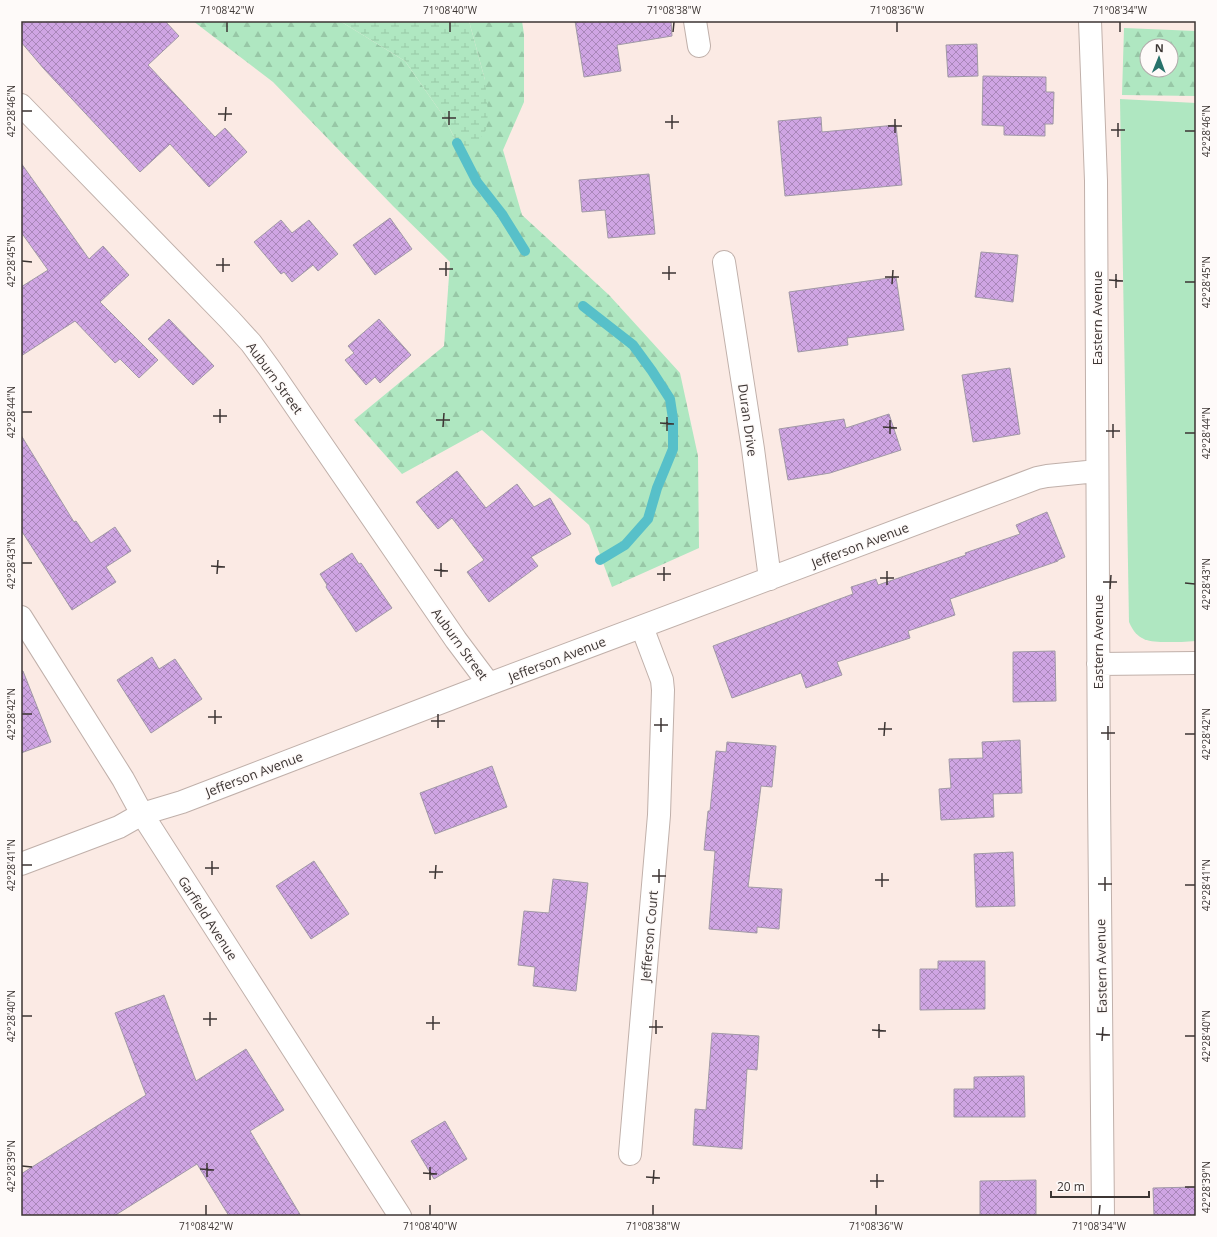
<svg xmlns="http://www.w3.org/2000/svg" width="1217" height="1237" viewBox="0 0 1217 1237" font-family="'Open Sans',sans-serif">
  <defs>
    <pattern id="forest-firs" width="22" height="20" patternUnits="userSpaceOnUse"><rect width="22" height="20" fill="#afe7c1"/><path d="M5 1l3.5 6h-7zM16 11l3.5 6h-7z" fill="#97c7a6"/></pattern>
    <pattern id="wetland-marsh" width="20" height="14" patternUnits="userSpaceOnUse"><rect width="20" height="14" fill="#afe7c1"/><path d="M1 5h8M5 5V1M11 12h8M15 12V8" fill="none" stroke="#97c7a6"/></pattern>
    <pattern id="building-cross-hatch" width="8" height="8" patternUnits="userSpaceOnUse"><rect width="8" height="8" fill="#cfa5e3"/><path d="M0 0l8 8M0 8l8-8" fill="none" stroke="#a987b9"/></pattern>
  </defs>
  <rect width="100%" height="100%" fill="#fbeae4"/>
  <path fill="#afe7c1" d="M 1120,99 L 1196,103 L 1196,641 C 1186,642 1177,642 1167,642 C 1149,642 1137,641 1129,622 Z"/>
  <path fill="url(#forest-firs)" fill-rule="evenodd" d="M 193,21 L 340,21 L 405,61 L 444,117 L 457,143 L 485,80 L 469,21 L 522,21 L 524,34 L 524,102 L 503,150 L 522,215 L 609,295 L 680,373 L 698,456 L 699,548 L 612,587 L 589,525 L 482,430 L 402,474 L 354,420 L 444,346 L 450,262 L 393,206 L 273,82 Z
    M 1124,28 L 1196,31 L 1196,96 L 1122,95 ZM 1147,46 L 1171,46 L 1171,70 L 1147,70 Z"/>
  <path fill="url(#wetland-marsh)" d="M 340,21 L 469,21 L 485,80 L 488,113 L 486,130 L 475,145 L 466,149 L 457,143 L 444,117 L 405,61 Z"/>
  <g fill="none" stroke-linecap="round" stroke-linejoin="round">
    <path stroke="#57c0c9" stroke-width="10" d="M 457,143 L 477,182 L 502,214 L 525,251
      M 583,306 L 633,345 L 652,371 L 670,399 L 673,419 L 673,449 L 657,488 L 648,519 L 625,545 L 600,560"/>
  </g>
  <path fill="url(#building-cross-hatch)" stroke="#a199a6" d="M 21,21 L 165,21 L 179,36 L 148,65 L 215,137 L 225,128 L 247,152 L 209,187 L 170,144 L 140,172 L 44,69 L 21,42 Z
    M 575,21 L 671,21 L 672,36 L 617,45 L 621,71 L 584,77 Z
    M 977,44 L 978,76 L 948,77 L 946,45 Z
    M 983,76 L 1046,77 L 1046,92 L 1054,92 L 1053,124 L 1045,124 L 1045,136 L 1004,135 L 1004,126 L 982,125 Z
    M 821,117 L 822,132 L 896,125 L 902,185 L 785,196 L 778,121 Z
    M 21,163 L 89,259 L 103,246 L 129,275 L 100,302 L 158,360 L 139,378 L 120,359 L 115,363 L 75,321 L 21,356 L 21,287 L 48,270 L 21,232 Z
    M 649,174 L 655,234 L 608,238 L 605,210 L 582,212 L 579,180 Z
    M 390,218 L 412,249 L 375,275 L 353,245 Z
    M 281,220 L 292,233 L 309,220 L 338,254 L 318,271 L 313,265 L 292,282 L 284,272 L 281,274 L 254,242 Z
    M 981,252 L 1018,255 L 1013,302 L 975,297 Z
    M 896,277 L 904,330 L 847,338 L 848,345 L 798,352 L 789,292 Z
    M 169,319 L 214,366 L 193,385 L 148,339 Z
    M 379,319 L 411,355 L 380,383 L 375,377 L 366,385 L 345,360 L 354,353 L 348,346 Z
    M 1010,368 L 1020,434 L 973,442 L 962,375 Z
    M 889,414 L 901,450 L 830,473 L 788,480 L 779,429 L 844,419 L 846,428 Z
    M 21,435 L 74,522 L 76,521 L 91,543 L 115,527 L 131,551 L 106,567 L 116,582 L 72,610 L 21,530 Z
    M 457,471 L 486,508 L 517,484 L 534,507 L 550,498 L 571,534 L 531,557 L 538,566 L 489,602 L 467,572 L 484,560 L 452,518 L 438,529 L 416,502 Z
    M 1047,512 L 1065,557 L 1058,560 L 1058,561 L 950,599 L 955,615 L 908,631 L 910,638 L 837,662 L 842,675 L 806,688 L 801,673 L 732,698 L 713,646 L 853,594 L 851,587 L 876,579 L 878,585 L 966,555 L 965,553 L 1020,534 L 1016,525 Z
    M 352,553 L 359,564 L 361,563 L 392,608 L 356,632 L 326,587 L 327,585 L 320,574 Z
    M 1055,651 L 1056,701 L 1013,702 L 1013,652 Z
    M 152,657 L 159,669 L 175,659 L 202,699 L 151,733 L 117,680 Z
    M 21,671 L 23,671 L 51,742 L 21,753 Z
    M 1020,740 L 1022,793 L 993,794 L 994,817 L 941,820 L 939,789 L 951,788 L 949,759 L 983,758 L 982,742 Z
    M 727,742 L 776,746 L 772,787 L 761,786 L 748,887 L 782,889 L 779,929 L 757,927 L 757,933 L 709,929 L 715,851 L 704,850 L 708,811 L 710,811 L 716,751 L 726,752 Z
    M 492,766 L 507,807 L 435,834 L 420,793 Z
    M 1013,852 L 1015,906 L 976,907 L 974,854 Z
    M 314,861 L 349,914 L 311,939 L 276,886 Z
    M 553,879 L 588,883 L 576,991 L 533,986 L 535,967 L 518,965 L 524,911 L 549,913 Z
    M 938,961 L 985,961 L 985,1009 L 920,1010 L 920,969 L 938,969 Z
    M 164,995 L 196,1081 L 246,1049 L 284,1110 L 250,1131 L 301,1216 L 229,1216 L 197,1164 L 114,1216 L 21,1216 L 21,1174 L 146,1095 L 115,1013 Z
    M 712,1033 L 759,1036 L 757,1070 L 747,1069 L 742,1149 L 693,1145 L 695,1109 L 706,1110 Z
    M 1024,1076 L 1025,1117 L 954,1117 L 954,1089 L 974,1089 L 974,1077 Z
    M 445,1121 L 467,1159 L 434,1179 L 411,1141 Z
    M 1036,1180 L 1036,1216 L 980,1216 L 980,1181 Z
    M 1196,1187 L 1196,1216 L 1154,1216 L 1153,1188 Z"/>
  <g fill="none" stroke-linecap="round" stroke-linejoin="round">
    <g stroke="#c0b0aa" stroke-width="24">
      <path id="minor" d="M 695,21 L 699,46
        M 1090,21 L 1096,181 L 1099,792 L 1103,1216
        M 21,105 L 230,320 L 251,343 L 270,369 L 456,640 L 489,684
        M 724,262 L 753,449 L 770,579
        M 21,617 L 123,779 L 142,814 L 400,1216
        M 1098,664 L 1196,663
        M 21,864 L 119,827 L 142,814 L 182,802 L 489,684 L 1037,478 L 1047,476 L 1097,471
        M 630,1154 L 659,815 L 663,690 L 662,680 L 642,627"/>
    </g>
    <use href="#minor" stroke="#fff" stroke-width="22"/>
  </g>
  <path fill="none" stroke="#3c3533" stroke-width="1.5" d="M 227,32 L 227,22M 450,32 L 450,22M 673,32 L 674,22M 897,32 L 897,22M 1120,32 L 1120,22M 22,111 L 32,111M 218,114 L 232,114M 442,118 L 456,118M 225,121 L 226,107M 665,122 L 679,122M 449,125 L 449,111M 888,126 L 902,126M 672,129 L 672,115M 1111,130 L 1125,130M 1185,131 L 1195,131M 895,133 L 895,119M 1118,137 L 1118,123M 22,261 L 32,262M 216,265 L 230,265M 439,269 L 453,269M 223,272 L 223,258M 662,273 L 676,273M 446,276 L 446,262M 885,277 L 899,277M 669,280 L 669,266M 1109,280 L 1123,281M 1185,282 L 1195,282M 892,284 L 893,270M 1116,288 L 1116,274M 22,412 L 32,412M 213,416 L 227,416M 436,420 L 450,420M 220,423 L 220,409M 660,423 L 674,424M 443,427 L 444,413M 883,427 L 897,428M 667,431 L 667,417M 1106,431 L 1120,431M 1185,433 L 1195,433M 890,434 L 890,420M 1113,438 L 1113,424M 22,563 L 32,563M 211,566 L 225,567M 434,570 L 448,571M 217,574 L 218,560M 657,574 L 671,574M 441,577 L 441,563M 880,578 L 894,578M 664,581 L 664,567M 1103,582 L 1117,582M 1185,583 L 1195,584M 887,585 L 887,571M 1110,589 L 1111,575M 22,714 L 32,714M 208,717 L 222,717M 431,721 L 445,721M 215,724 L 215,710M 654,725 L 668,725M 438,728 L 438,714M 878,729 L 892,729M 661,732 L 661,718M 1101,733 L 1115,733M 1185,734 L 1195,734M 884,736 L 885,722M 1108,740 L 1108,726M 22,865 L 32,865M 205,868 L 219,868M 429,872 L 443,872M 212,875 L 212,861M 652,876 L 666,876M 435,879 L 436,865M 875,880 L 889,880M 659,883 L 659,869M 1098,884 L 1112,884M 1185,885 L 1195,885M 882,887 L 882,873M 1105,891 L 1105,877M 22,1016 L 32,1016M 203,1019 L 217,1019M 426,1023 L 440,1023M 210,1026 L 210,1012M 649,1027 L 663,1027M 433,1030 L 433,1016M 872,1030 L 886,1031M 656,1034 L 656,1020M 1096,1034 L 1110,1035M 1185,1036 L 1195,1036M 879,1038 L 879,1024M 1102,1041 L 1103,1027M 22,1166 L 32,1167M 200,1169 L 214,1170M 423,1173 L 437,1174M 207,1177 L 207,1163M 646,1177 L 660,1178M 430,1180 L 430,1167M 870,1181 L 884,1181M 653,1184 L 654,1170M 1185,1187 L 1195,1187M 877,1188 L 877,1174M 206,1215 L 206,1205M 430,1215 L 430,1205M 653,1215 L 653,1205M 876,1215 L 876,1205M 1099,1215 L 1100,1205"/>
  <g text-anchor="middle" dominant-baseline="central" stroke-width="3" stroke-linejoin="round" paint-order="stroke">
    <g font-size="13" fill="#3c3533" stroke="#fefaf9">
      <text transform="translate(1097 318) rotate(-90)">Eastern Avenue</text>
      <text transform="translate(275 378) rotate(54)">Auburn Street</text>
      <text transform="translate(748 420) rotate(82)">Duran Drive</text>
      <text transform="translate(860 545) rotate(-21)">Jefferson Avenue</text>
      <text transform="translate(1098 642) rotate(-90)">Eastern Avenue</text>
      <text transform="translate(460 644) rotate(54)">Auburn Street</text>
      <text transform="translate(557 659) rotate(-21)">Jefferson Avenue</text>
      <text transform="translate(254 774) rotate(-21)">Jefferson Avenue</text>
      <text transform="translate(208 918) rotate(57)">Garfield Avenue</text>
      <text transform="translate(649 936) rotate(-85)">Jefferson Court</text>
      <text transform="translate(1101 966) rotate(-91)">Eastern Avenue</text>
    </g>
  </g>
  <rect width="1217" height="1237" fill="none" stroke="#fefaf9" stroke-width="44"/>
  <g transform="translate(1159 58) rotate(1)"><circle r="19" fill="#fefaf9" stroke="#b0abaa"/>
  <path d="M0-3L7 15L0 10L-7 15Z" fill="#28716a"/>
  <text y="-6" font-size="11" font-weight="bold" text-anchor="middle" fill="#3c3533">N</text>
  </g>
  <path d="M1051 1191v6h98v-6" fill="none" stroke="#3c3533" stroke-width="2"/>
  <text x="1057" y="1191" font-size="12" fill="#3c3533" stroke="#fefaf9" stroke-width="3" paint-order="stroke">20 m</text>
  <rect x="22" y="22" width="1173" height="1193" fill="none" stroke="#3c3533" stroke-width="1.5"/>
  <g font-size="10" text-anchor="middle" fill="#3c3533">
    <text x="227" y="14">71°08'42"W</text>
    <text x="450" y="14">71°08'40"W</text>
    <text x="674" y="14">71°08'38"W</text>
    <text x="897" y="14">71°08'36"W</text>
    <text x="1120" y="14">71°08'34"W</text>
    <text transform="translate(11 111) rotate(-90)" y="4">42°28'46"N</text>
    <text transform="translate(1206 131) rotate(-90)" y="4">42°28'46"N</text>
    <text transform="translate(11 261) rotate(-90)" y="4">42°28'45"N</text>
    <text transform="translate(1206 282) rotate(-90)" y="4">42°28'45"N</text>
    <text transform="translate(11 412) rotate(-90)" y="4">42°28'44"N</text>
    <text transform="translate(1206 433) rotate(-90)" y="4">42°28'44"N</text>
    <text transform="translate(11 563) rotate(-90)" y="4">42°28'43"N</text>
    <text transform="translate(1206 584) rotate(-90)" y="4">42°28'43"N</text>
    <text transform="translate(11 714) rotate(-90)" y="4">42°28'42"N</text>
    <text transform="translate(1206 734) rotate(-90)" y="4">42°28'42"N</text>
    <text transform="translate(11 865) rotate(-90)" y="4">42°28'41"N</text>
    <text transform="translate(1206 885) rotate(-90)" y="4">42°28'41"N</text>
    <text transform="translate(11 1016) rotate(-90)" y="4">42°28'40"N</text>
    <text transform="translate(1206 1036) rotate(-90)" y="4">42°28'40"N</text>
    <text transform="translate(11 1166) rotate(-90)" y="4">42°28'39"N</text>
    <text transform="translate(1206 1187) rotate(-90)" y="4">42°28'39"N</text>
    <text x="206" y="1230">71°08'42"W</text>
    <text x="430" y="1230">71°08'40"W</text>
    <text x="653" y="1230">71°08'38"W</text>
    <text x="876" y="1230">71°08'36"W</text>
    <text x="1099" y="1230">71°08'34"W</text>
  </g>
</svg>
